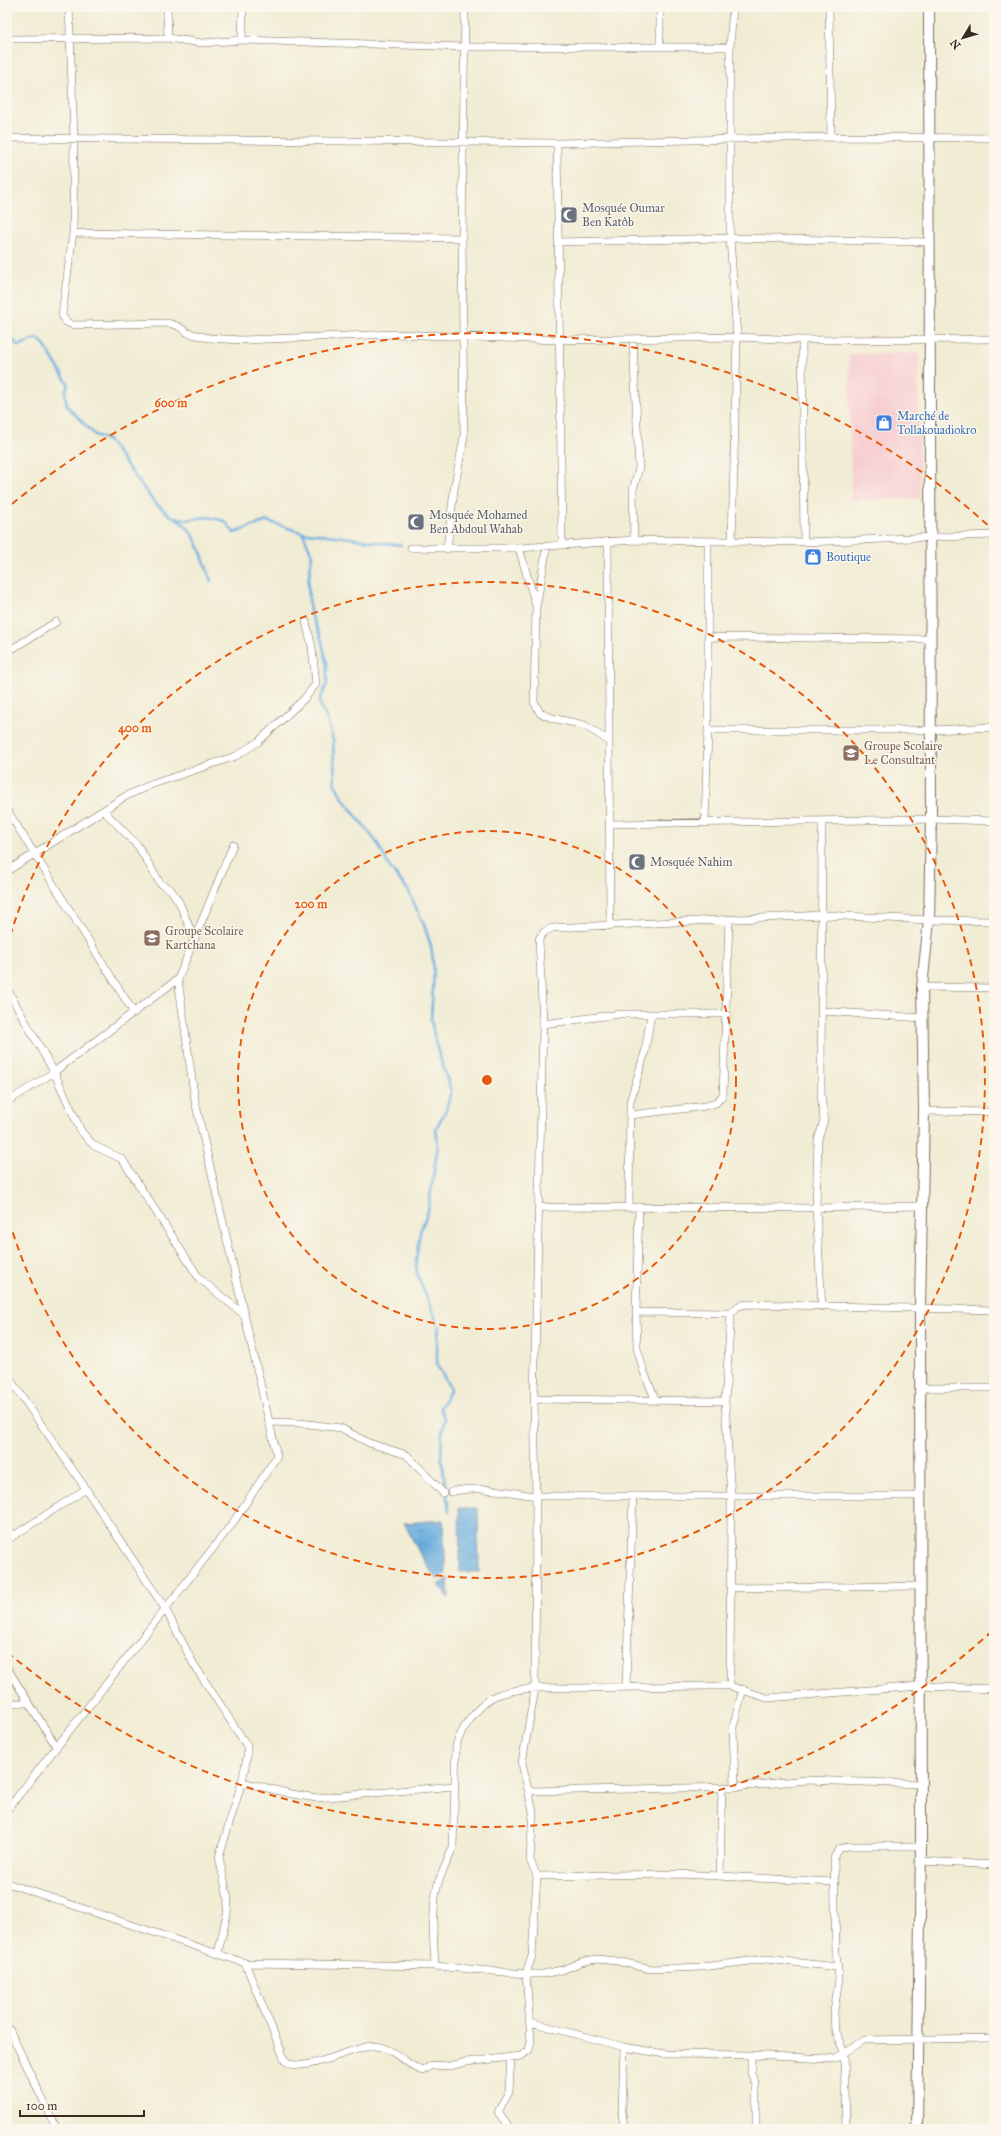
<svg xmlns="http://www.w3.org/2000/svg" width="1001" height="2136" viewBox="0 0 1001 2136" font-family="'IM FELL Great Primer',serif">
  <defs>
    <pattern id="water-ripples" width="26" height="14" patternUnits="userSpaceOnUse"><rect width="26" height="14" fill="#6aaedf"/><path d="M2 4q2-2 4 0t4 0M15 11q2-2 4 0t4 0" fill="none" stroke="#588eb4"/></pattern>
  </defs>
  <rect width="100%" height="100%" fill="#fbf7ec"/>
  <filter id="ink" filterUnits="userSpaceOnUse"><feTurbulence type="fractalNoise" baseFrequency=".025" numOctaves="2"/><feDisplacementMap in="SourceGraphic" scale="8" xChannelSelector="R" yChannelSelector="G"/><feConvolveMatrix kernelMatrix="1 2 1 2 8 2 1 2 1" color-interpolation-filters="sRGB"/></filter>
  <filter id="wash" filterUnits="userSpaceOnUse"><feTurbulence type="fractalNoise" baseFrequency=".012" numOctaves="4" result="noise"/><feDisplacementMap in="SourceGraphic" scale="16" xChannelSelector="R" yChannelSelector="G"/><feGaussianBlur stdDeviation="0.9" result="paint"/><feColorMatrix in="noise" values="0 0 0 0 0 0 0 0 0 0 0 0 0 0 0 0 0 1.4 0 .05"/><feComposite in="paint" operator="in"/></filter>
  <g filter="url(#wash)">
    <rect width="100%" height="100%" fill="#f1ecd4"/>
    <path fill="#f7cfd2" d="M 918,353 L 920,499 L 851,500 L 849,354 Z"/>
    <path fill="url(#water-ripples)" stroke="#526c7e" d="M 459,1508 L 478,1508 L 479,1572 L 460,1572 Z
      M 443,1520 L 446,1573 L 437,1580 L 420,1554 L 404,1523 Z
      M 448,1578 L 449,1598 L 448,1598 L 438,1585 Z"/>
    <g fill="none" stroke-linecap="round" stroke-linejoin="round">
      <path stroke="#6aaedf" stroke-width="2.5" d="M 7,332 L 18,346 L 37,338 L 43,343 L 68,384 L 65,393 L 67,406 L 95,435 L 108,440 L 154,502 L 171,516
        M 171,516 L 187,520 L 206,517 L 217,519 L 225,521 L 234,533 L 267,521 L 303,533 L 312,555 L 308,584 L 310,612 L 321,638 L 327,663 L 327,684 L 319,702 L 328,722 L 333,740 L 335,784 L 344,800 L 378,844 L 390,868 L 408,890 L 424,925 L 431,946 L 434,970 L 431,1019 L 436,1045 L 451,1091 L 446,1110 L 436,1128 L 438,1145 L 428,1211 L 420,1232 L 416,1260 L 417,1274 L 439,1327 L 437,1344 L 437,1365 L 451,1389 L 440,1408 L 445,1420 C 436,1445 446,1484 449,1511
        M 176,519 C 197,529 203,560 211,581
        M 303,533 C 336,534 368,542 401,545"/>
    </g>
  </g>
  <g filter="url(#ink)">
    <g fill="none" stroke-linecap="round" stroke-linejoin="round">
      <g stroke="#7b6e5e" stroke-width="8">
        <path id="street" d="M 69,7 L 74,138 L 73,233 L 62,315 L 66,322 L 73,325 L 168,323 L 178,326 L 188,333 L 209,338 L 241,340 L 395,334 L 558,340 L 737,337 L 802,340 L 994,339
          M 167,7 L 168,38
          M 660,7 L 660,47
          M 829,7 L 831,137
          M 7,39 L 168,38 L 202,43 L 242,40 L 465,47 L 730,47
          M 242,40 L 243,7
          M 7,138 L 557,143 L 831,137 L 994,138
          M 557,143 L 562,544
          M 73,233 L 462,238
          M 558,242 L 730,238 L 929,242
          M 633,340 L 639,468 L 633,490 L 634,540
          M 802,340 L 804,542
          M 608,541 L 610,926
          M 732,542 L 737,337 L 730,238 L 730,47 L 733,7
          M 547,546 L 536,608 L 534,702 L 540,713 L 552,718 L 584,725 L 609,741
          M 411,548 L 519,548 L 634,540 L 804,542 L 994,535
          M 519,548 L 536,606
          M 447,549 L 454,490 L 464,437 L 462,238 L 465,7
          M 708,637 L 931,639
          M 7,652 L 56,622
          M 708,730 L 931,730 L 994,727
          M 7,810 L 134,1013
          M 104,811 L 138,846 L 160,883 L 171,890 L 179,902 L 194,938
          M 822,821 L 821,1094 L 824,1120 L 818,1140 L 816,1208 L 822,1307
          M 705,822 L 708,730 L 708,541
          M 610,824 L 931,819 L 994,821
          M 7,871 L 126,796 L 150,785 L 236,756 L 258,742 L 304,699 L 316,684 L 312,647 L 306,622
          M 922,987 L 994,988
          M 7,989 L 54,1072 L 81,1131 L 93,1145 L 122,1159 L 199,1278 L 243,1314
          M 822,1011 L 922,1018
          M 543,1024 L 620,1014 L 727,1014
          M 7,1102 L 54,1072 L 178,979
          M 924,1111 L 994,1112
          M 630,1115 L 706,1106 L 716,1103 L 723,1095 L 729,920
          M 539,1207 L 816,1208 L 921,1206
          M 629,1207 L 630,1102 L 645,1052 L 651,1014
          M 639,1207 L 636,1312 L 637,1348 L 644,1372 L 656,1401
          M 636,1312 L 731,1313
          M 7,1375 L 86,1489 L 166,1610 L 193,1663 L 247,1746 L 247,1757 L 242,1782 L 219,1857 L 228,1899 L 227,1914 L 218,1953
          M 920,1388 L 994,1388
          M 534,1399 L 725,1401
          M 270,1422 L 300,1423 L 341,1428 L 369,1443 L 407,1455 L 443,1493
          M 451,1492 C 478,1485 508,1492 536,1496 L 920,1496
          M 7,1526 L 13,1536
          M 7,1540 L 86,1489
          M 731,1588 L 920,1586
          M 7,1668 L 56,1746
          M 730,1686 L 731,1497 L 725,1401 L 731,1313 L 738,1306 L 747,1304 L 994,1310
          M 626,1687 L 633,1496
          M 7,1703 L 28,1703
          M 242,1782 L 292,1794 L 317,1798 L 455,1786
          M 735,1787 L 733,1727 L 743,1689
          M 529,1791 L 735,1787 L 806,1780 L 920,1784
          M 7,1810 L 232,1524 L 277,1456 L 195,1101 L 178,979 L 233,845
          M 921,1861 L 994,1865
          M 537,1876 L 680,1874 L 834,1882
          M 720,1876 L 722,1787
          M 7,1883 L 245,1963 L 435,1966 L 526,1974 L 543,1974 L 562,1970 L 581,1962 L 596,1959 L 617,1961 L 651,1969 L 702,1967 L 766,1959 L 837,1967
          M 245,1963 L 282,2053 C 283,2055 284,2060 286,2061 C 301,2076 353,2046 373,2046 C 391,2046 406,2064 422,2071 L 432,2065 L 450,2066 L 466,2062 L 521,2056 L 529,2050 L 531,2041 L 526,1974 L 532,1956 L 537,1876 L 530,1860 L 533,1812 L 522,1763 L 535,1689 L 536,1496 L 534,1399 L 543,1024 L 539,939 L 544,932 L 552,928 L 823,915 L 929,920 L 994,921
          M 435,1966 L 433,1929 L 435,1897 L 438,1883 L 453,1847 L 456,1746 C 460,1730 481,1701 497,1695 C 522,1686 552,1688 578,1688 C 621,1687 664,1687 706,1686 L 730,1686 L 767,1698 L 920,1686 L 994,1689
          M 530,2022 L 624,2047 L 665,2054 L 751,2055 L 827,2059 L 836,2058 L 864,2040 L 994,2038
          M 7,2025 L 57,2129
          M 751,2055 L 751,2073 L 756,2085 L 756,2129
          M 510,2129 L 498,2112 L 509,2091 L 511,2057
          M 624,2129 L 622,2112 L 624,2047
          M 846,2129 L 844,2051 L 835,2032 L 834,2012 L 839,1978 L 836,1954 L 834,1858 L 839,1849 L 848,1846 L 921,1846"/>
      </g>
      <g stroke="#7b6e5e" stroke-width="12">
        <path id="secondary" d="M 917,2129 L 921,1846 L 920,1307 L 924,1111 L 922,987 L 929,920 L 931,819 L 929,7"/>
      </g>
      <use href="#street" stroke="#fff" stroke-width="7"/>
      <use href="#secondary" stroke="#fff" stroke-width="10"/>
    </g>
  </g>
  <g fill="none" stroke="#e8590c" stroke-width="2" stroke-dasharray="7 5">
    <circle cx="487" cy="1080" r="249"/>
    <path d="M7 947A498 498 0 1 1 7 1213"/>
    <path d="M992 1631A747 747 0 0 1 12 1656M12 504A747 747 0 0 1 992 529"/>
  </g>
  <defs>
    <g id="mosque-square" transform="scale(0.9)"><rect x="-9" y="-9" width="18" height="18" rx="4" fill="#6b7280" stroke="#fbf7ec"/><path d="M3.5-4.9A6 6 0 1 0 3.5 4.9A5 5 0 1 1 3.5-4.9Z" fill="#fff"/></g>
    <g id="shop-square" transform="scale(0.9)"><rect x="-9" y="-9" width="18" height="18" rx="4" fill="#3f7fe0" stroke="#fbf7ec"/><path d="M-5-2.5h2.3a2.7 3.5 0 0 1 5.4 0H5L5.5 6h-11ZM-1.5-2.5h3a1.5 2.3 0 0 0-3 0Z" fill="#fff"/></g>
    <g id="school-square" transform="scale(0.9)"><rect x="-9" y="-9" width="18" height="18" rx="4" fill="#8d6e63" stroke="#fbf7ec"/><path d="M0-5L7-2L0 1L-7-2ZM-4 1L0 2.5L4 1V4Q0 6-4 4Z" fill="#fff"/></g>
  </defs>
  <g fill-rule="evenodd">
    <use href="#mosque-square" x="569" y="215"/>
    <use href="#shop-square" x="884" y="423"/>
    <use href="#mosque-square" x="416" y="522"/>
    <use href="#shop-square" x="813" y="557"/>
    <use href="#school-square" x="851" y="753"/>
    <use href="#mosque-square" x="637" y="862"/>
    <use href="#school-square" x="152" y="938"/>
  </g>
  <g text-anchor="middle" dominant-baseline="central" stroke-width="3" stroke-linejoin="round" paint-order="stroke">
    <g font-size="12" fill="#5b616d" stroke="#fbf7ec" text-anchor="start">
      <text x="582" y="208">Mosquée Oumar<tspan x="582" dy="14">Ben Katôb</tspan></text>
      <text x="429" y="515">Mosquée Mohamed<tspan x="429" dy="14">Ben Abdoul Wahab</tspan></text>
      <text x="650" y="862">Mosquée Nahim</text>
    </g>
    <g font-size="12" fill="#366cbe" stroke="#fbf7ec" text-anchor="start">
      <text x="897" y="416">Marché de<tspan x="897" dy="14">Tollakouadiokro</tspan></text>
      <text x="826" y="557">Boutique</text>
    </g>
    <g font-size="12" fill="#785e54" stroke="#fbf7ec" text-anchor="start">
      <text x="864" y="746">Groupe Scolaire<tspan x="864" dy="14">Le Consultant</tspan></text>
      <text x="165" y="931">Groupe Scolaire<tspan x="165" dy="14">Kartchana</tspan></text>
    </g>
  </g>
  <circle cx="487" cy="1080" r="6" fill="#e8590c" stroke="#fbf7ec" stroke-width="2"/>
  <g font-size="12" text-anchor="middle" font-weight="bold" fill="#e8590c" stroke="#fbf7ec" stroke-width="3" stroke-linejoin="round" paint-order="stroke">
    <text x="171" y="407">600 m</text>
    <text x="135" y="732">400 m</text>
    <text x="311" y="908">200 m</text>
  </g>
  <rect width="1001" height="2136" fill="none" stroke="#fbf7ec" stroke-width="24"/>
  <g transform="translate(963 38) rotate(232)" stroke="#fbf7ec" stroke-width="3" paint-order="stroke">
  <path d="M0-3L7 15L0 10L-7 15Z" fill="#3b2a1e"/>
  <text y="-6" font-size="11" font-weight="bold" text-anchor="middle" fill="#3b2a1e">N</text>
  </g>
  <path d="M20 2110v6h124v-6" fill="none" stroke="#3b2a1e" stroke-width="2"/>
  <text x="26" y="2110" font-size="12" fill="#3b2a1e" stroke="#fbf7ec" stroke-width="3" paint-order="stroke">100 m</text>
</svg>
